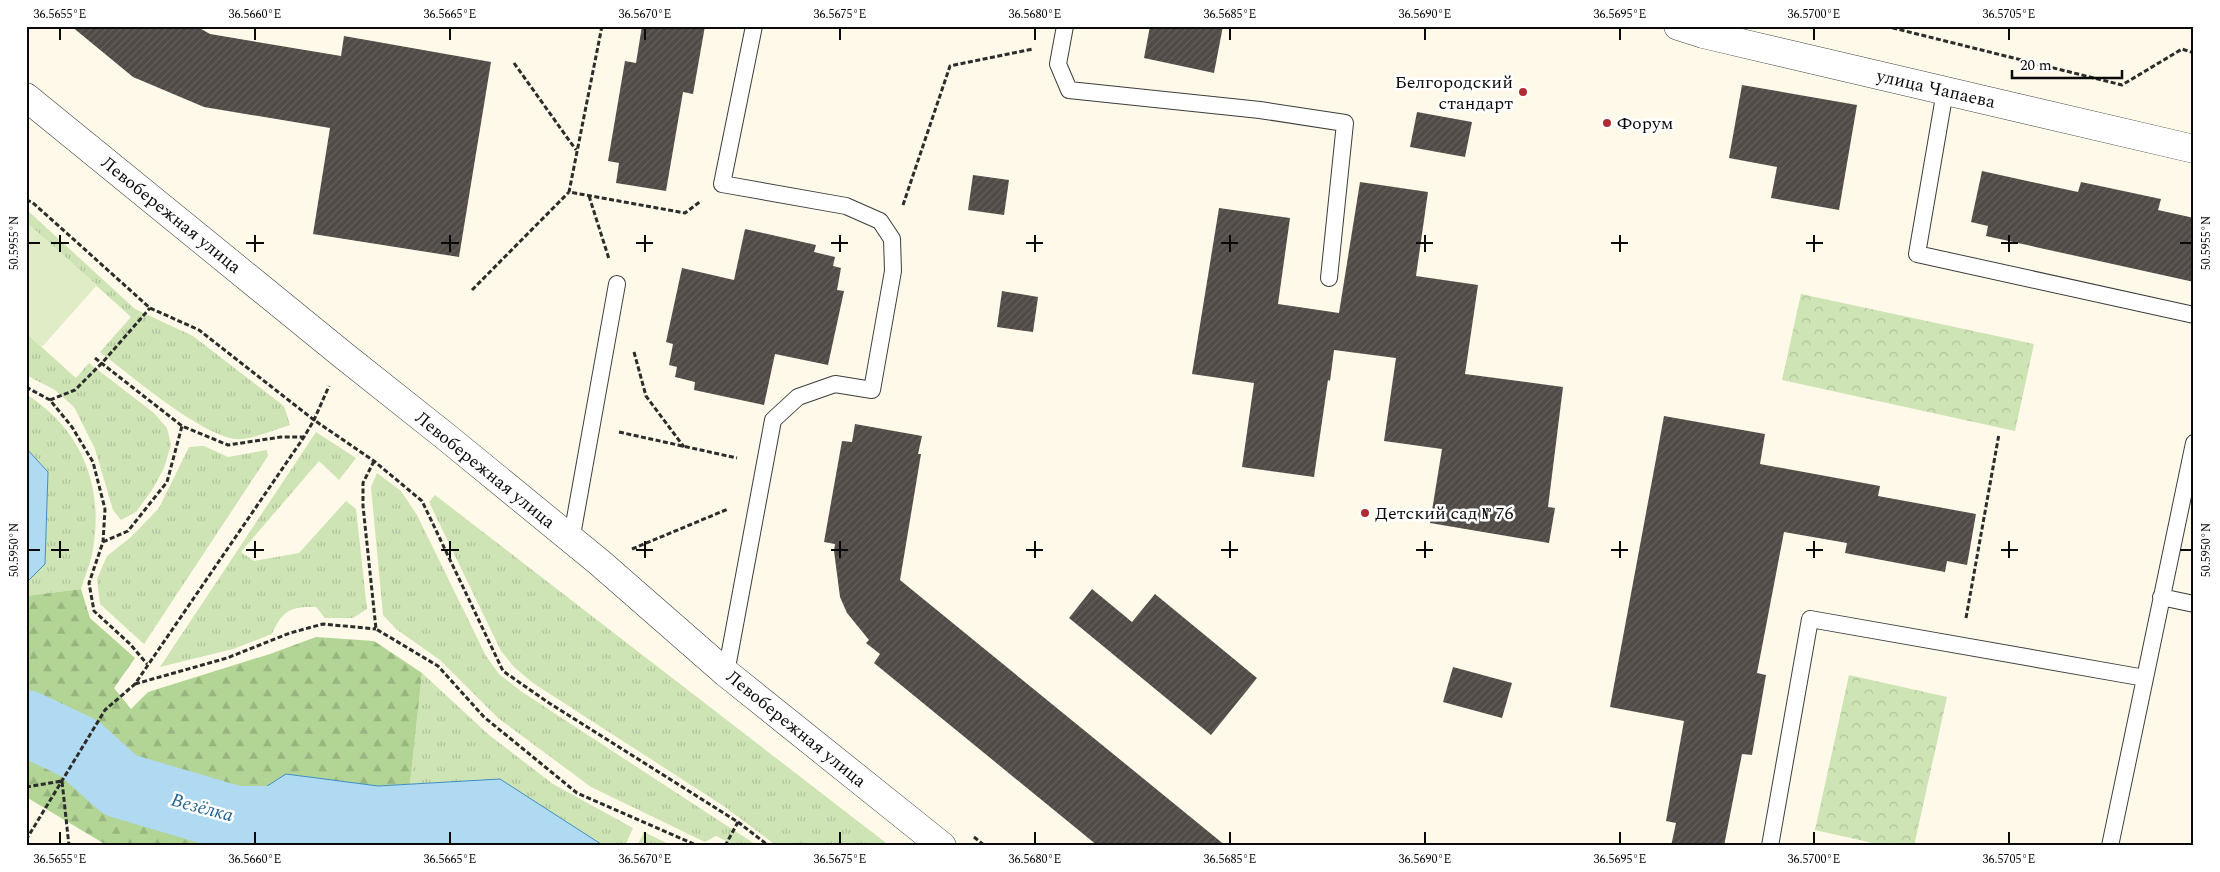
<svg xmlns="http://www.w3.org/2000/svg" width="2220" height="872" viewBox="0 0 2220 872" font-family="Spectral,serif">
  <defs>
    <pattern id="grass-tufts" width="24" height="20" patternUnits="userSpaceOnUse" patternTransform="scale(1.25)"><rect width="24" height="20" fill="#cee4b5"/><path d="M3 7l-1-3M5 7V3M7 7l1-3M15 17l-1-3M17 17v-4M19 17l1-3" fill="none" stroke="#b0c29a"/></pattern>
    <pattern id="forest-firs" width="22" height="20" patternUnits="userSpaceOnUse" patternTransform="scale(1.25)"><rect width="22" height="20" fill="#b2d495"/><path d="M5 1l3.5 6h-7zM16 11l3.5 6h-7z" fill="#98b57f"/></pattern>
    <pattern id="park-crowns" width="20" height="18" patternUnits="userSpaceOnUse" patternTransform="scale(1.25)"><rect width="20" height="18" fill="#cee4b5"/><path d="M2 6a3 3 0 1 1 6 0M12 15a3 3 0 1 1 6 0" fill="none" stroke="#b0c29a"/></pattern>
    <pattern id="building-hatch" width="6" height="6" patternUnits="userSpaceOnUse" patternTransform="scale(1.25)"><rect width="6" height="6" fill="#514b47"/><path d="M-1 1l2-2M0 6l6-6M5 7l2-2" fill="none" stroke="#65605d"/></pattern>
  </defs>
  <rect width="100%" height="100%" fill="#fef9e8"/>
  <path fill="url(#grass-tufts)" d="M 26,209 L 135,309 L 193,336 L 284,406 L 290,425 C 274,430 258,437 242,439 C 209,443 128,373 100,352 L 131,317 L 26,222 Z
    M 26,333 L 76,378 L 89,363 L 154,413 L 167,428 L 171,445 L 164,468 L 152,490 L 136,512 L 121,520 L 113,510 L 95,449 L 74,407 L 55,390 L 26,375 Z
    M 26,394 C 81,429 104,485 93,549 C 91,562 85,576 81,589 L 26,596 L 26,583 L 45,564 L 48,472 L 26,448 Z
    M 316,432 L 356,458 L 339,480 L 319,461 L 241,552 L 254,561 L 299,553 L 346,501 L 356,509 L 367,609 L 353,618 L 325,618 L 316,607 C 290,606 282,611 272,634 L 233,649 L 160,667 Z
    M 204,446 L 228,457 L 267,450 L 268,456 L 144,644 L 100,604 L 97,579 L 107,556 L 131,537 L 159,508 L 189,447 Z
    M 377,473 L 401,491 L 417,515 L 486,656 L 499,674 L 522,692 L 758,846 L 737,846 L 716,836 L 705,842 L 591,787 L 498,718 L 440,660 L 396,629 L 383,615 L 371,487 Z
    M 435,495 L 890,846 L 777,846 L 725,807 L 533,683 L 514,667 L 501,651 L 429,502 Z
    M 422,673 L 489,735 L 553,784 L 633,828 L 625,846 L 604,846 L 500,779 L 410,784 Z
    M 644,832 L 673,846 L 637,846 Z"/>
  <path fill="url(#forest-firs)" d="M 81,589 L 90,618 L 135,658 L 114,688 L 131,709 L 148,692 L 270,654 L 316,637 L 374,641 L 422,673 L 410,784 L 378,786 L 286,774 L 239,804 L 176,786 L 78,730 L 26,708 L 26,596 Z
    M 26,723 L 79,748 L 120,785 L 235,819 L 256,846 L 108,846 L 26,797 Z"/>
  <path fill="url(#park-crowns)" d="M 1801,294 L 2034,344 L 2015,431 L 1782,380 Z
    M 1849,675 L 1947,697 L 1914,846 L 1886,846 L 1815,830 Z"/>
  <path fill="#dfecc6" d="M 26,222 L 97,285 L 42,347 L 26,333 Z"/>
  <path fill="#b0daf1" stroke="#3c8fc3" d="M 26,448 L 48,472 L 45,564 L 26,583 Z
    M 26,708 L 78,730 L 176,786 L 239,804 L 286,774 L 378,786 L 500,779 L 604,846 L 256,846 L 235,819 L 120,785 L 79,748 L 26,723 Z"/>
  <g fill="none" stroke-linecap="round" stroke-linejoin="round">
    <path stroke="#b0daf1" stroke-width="66" d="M 26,723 L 79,748 L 120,785 L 235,819 L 355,819 L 391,846"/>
  </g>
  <path fill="url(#building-hatch)" d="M 71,26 L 196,26 L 210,34 L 341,56 L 344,36 L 491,62 L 459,257 L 313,234 L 330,128 L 204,107 L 133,77 Z
    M 642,26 L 705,26 L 693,94 L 683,92 L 666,191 L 616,183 L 619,163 L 608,161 L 625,61 L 636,63 Z
    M 1150,26 L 1223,26 L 1214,73 L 1144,58 Z
    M 1742,85 L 1857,105 L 1839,210 L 1771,198 L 1777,167 L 1729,158 Z
    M 1417,112 L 1472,122 L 1465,157 L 1410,147 Z
    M 1982,171 L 2078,192 L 2081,182 L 2161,199 L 2158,210 L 2194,218 L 2194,282 L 1986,236 L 1988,226 L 1971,222 Z
    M 973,175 L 1009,180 L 1004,215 L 968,210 Z
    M 1360,182 L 1428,192 L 1416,276 L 1478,285 L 1465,374 L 1563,387 L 1548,507 L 1555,508 L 1549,543 L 1430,523 L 1442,449 L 1384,441 L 1396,358 L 1334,350 L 1330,381 L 1328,380 L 1314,477 L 1242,467 L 1254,383 L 1192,374 L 1219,208 L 1290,218 L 1278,304 L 1339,313 Z
    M 745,229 L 816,245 L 814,252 L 835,257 L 833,266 L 841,268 L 837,290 L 844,291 L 828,365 L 775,354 L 764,405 L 694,390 L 695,382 L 675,377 L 677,367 L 669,365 L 673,344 L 666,342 L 682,268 L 734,280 Z
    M 1002,291 L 1038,297 L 1033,332 L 997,327 Z
    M 1664,416 L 1765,434 L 1760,464 L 1880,486 L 1878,496 L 1976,514 L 1967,565 L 1947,561 L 1945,572 L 1845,553 L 1847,543 L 1784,532 L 1757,673 L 1766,675 L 1752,755 L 1742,754 L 1724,846 L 1671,846 L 1676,823 L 1666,821 L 1684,721 L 1610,707 Z
    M 855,424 L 922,436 L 918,454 L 921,454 L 900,580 L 1226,846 L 1098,846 L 874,663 L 880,654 L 866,643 L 869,640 L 847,613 L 840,597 L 834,551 L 835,544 L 824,542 L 842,441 L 852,442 Z
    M 1092,589 L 1132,622 L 1155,594 L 1257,678 L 1211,735 L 1069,618 Z
    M 1453,667 L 1512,683 L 1502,718 L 1443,702 Z"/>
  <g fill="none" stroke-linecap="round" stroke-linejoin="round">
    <g stroke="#3d3d3d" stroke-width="18">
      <path id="service" d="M 1065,26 L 1058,64 L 1069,90 L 1260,110 L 1345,123 L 1329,278
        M 1945,91 L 1917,254 L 2194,315
        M 571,541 L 617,284
        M 2161,597 L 2194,604
        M 726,673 L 773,420 L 798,397 L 835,384 L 872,390 L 893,271 L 892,239 L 880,221 L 846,206 L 722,184 L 754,26
        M 1770,846 L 1810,619 L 2145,678
        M 2110,846 L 2194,443"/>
    </g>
    <g stroke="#3d3d3d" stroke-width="29">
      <path id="minor" d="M 26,97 L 343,355 L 445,436 L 599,562 L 726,673 L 942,846"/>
    </g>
    <g stroke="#3d3d3d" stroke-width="29">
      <path id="tertiary" d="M 1678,26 L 1703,34 L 2194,149"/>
    </g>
    <path stroke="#2c2c2c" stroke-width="3" stroke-dasharray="5 2.5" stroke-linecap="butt" d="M 602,26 L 569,192 L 685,213 L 701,201
      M 1885,26 L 2122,85 L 2182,49 L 2194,53
      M 514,63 L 576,150
      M 589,196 L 609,259
      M 26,200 L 32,202 L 150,308 L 199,330 L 314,420 L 374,461 L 422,501 L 503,671 L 549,703 L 738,822 L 769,846
      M 903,205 L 950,66 L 1033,49
      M 472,290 L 569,192
      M 634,352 L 646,396 L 684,447
      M 95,358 L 182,426 L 228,445 L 281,437 L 303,437
      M 26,387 L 50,400 L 72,427 L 93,462 L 105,509 L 103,542 L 89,583 L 94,611 L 130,644 L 147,664
      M 50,400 L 75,390 L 102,363 L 150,308
      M 619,432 L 737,458
      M 374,461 L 363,483 L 363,506 L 376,629 L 438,666 L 484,717 L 577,793 L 698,846
      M 103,542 L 128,531 L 167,482 L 182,426
      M 632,549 L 728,509
      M 1966,618 L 1999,434
      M 135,684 L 227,658 L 290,633 L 323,624 L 376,629
      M 26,787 L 62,781 L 69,846
      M 974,837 L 985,846
      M 26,840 L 105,710 L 135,684 L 304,437 L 314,420 L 329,386
      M 725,846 L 738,822"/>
    <use href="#service" stroke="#fff" stroke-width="16"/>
    <use href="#minor" stroke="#fff" stroke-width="28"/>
    <use href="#tertiary" stroke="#fff" stroke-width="28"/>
  </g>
  <path fill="none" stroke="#0a0a0a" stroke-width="2" d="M 60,28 L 60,40M 255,28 L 255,40M 450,28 L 450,40M 645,28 L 645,40M 840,28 L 840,40M 1035,28 L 1035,40M 1230,28 L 1230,40M 1425,28 L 1425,40M 1620,28 L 1620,40M 1814,28 L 1814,40M 2009,28 L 2009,40M 60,235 L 60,252M 255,235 L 255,252M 450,235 L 450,252M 645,235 L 645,252M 840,235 L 840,252M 1035,235 L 1035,252M 1230,235 L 1230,252M 1425,235 L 1425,252M 1620,235 L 1620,252M 1814,235 L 1814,252M 2009,235 L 2009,252M 28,243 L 40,243M 51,243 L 69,243M 246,243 L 264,243M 441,243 L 459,243M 636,243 L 653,243M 831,243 L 848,243M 1026,243 L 1043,243M 1221,243 L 1238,243M 1416,243 L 1433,243M 1611,243 L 1628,243M 1806,243 L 1823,243M 2001,243 L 2018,243M 2180,243 L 2192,243M 60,541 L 60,558M 255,541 L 255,558M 450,541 L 450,558M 645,541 L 645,558M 840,541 L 840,558M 1035,541 L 1035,558M 1230,541 L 1230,558M 1425,541 L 1425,558M 1620,541 L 1620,558M 1814,541 L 1814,558M 2009,541 L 2009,558M 28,550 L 40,550M 51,550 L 69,550M 246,550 L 264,550M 441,550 L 459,550M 636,550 L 653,550M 831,550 L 848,550M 1026,550 L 1043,550M 1221,550 L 1238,550M 1416,550 L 1433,550M 1611,550 L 1628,550M 1806,550 L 1823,550M 2001,550 L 2018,550M 2180,550 L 2192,550M 60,832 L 60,844M 255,832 L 255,844M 450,832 L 450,844M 645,832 L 645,844M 840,832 L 840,844M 1035,832 L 1035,844M 1230,832 L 1230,844M 1425,832 L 1425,844M 1620,832 L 1620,844M 1814,832 L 1814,844M 2009,832 L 2009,844"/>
  <g fill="#af2c34" stroke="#fff" stroke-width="2">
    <circle cx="1523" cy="92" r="5"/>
    <circle cx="1607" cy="123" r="5"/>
    <circle cx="1365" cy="513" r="5"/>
  </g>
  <g text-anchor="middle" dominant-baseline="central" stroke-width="5" stroke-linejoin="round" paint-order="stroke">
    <g font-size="18" fill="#0a0a0a" stroke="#fff" text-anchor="start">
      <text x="1513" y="82" text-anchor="end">Белгородский<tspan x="1513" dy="21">стандарт</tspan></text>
      <text x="1617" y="123">Форум</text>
      <text x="1375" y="513">Детский сад № 76</text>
    </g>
    <g font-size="18" fill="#0a0a0a" stroke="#fff">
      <text transform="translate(1936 89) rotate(13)">улица Чапаева</text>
      <text transform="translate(171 215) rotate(39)">Левобережная улица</text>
      <text transform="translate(485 470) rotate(39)">Левобережная улица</text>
      <text transform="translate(796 729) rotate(39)">Левобережная улица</text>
    </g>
    <g font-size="19" font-style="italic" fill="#1d6091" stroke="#fff">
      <text transform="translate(202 808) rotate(15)">Везёлка</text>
    </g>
  </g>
  <rect width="2220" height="872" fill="none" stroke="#ffffff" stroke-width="55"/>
  <path d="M2012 70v8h110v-8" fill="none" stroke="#0a0a0a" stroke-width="2.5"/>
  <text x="2020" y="70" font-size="15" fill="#0a0a0a" stroke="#ffffff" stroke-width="4" paint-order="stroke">20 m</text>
  <rect x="28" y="28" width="2164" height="816" fill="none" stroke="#0a0a0a" stroke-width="2"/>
  <g font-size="12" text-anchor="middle" fill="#0a0a0a">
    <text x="60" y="18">36.5655°E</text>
    <text x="255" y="18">36.5660°E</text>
    <text x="450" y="18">36.5665°E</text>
    <text x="645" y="18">36.5670°E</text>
    <text x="840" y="18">36.5675°E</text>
    <text x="1035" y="18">36.5680°E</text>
    <text x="1230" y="18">36.5685°E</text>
    <text x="1425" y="18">36.5690°E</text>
    <text x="1620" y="18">36.5695°E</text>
    <text x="1814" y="18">36.5700°E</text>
    <text x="2009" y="18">36.5705°E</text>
    <text transform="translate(14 243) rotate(-90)" y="4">50.5955°N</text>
    <text transform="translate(2206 243) rotate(-90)" y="4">50.5955°N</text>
    <text transform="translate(14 550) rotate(-90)" y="4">50.5950°N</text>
    <text transform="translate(2206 550) rotate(-90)" y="4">50.5950°N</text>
    <text x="60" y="863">36.5655°E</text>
    <text x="255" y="863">36.5660°E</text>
    <text x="450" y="863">36.5665°E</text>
    <text x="645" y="863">36.5670°E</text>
    <text x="840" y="863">36.5675°E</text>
    <text x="1035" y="863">36.5680°E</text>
    <text x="1230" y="863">36.5685°E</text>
    <text x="1425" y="863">36.5690°E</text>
    <text x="1620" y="863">36.5695°E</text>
    <text x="1814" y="863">36.5700°E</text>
    <text x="2009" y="863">36.5705°E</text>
  </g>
</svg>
